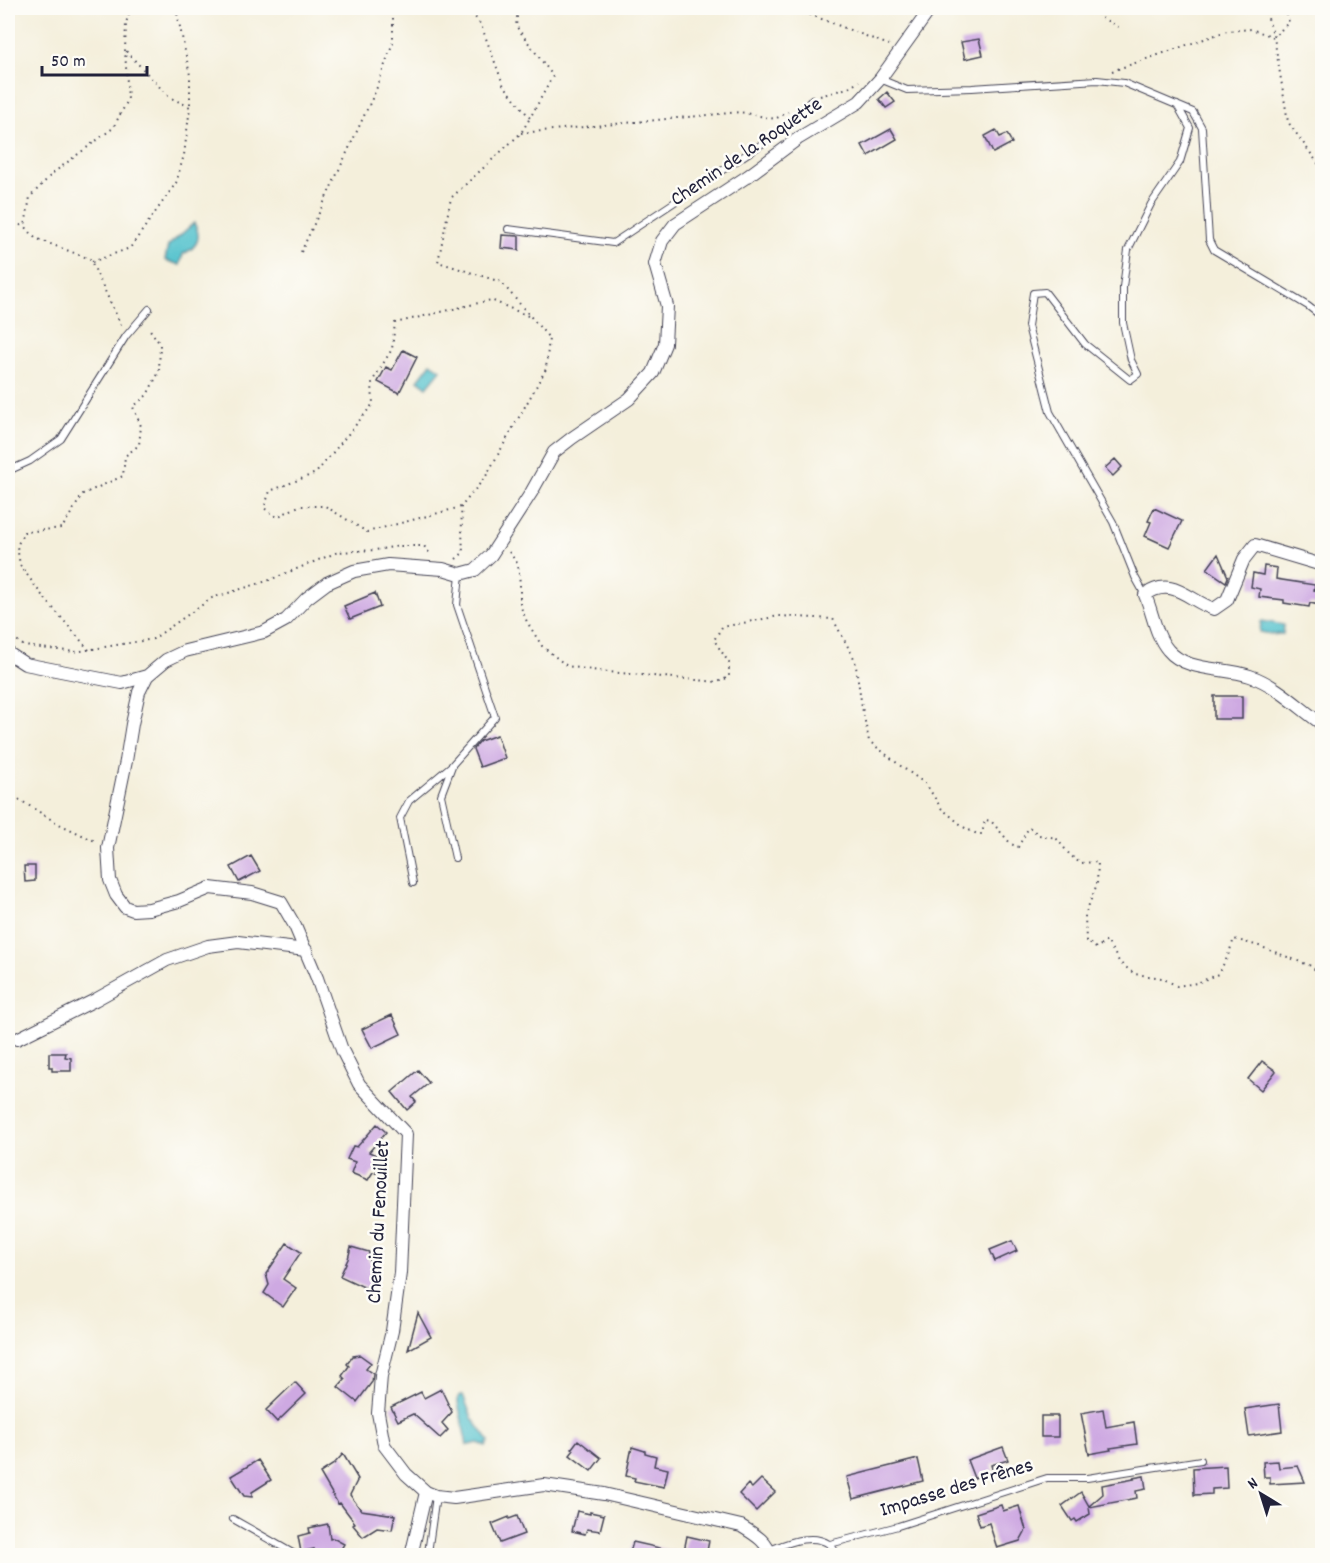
<svg xmlns="http://www.w3.org/2000/svg" width="1330" height="1563" viewBox="0 0 1330 1563" font-family="Dekko,sans-serif">
  <rect width="100%" height="100%" fill="#fdfcf7"/>
  <filter id="ink" filterUnits="userSpaceOnUse"><feTurbulence type="fractalNoise" baseFrequency=".0167" numOctaves="2"/><feDisplacementMap in="SourceGraphic" scale="12" xChannelSelector="R" yChannelSelector="G"/><feConvolveMatrix kernelMatrix="1 2 1 2 8 2 1 2 1" color-interpolation-filters="sRGB"/></filter>
  <filter id="wash" filterUnits="userSpaceOnUse"><feTurbulence type="fractalNoise" baseFrequency=".008" numOctaves="4" result="noise"/><feDisplacementMap in="SourceGraphic" scale="24" xChannelSelector="R" yChannelSelector="G"/><feGaussianBlur stdDeviation="1.35" result="paint"/><feColorMatrix in="noise" values="0 0 0 0 0 0 0 0 0 0 0 0 0 0 0 0 0 1.4 0 .05"/><feComposite in="paint" operator="in"/></filter>
  <g filter="url(#wash)">
    <rect width="100%" height="100%" fill="#f4efdb"/>
    <path fill="#55c2cd" stroke="#3c7284" stroke-width="1.5" d="M 194,223 C 202,237 198,247 183,254 L 180,265 L 165,260 L 168,246 Z
      M 431,363 L 441,370 L 427,387 L 418,380 Z
      M 1262,621 L 1284,625 L 1283,634 L 1277,634 L 1276,635 L 1260,632 L 1261,622 Z
      M 460,1395 L 463,1395 L 472,1418 L 489,1441 L 486,1446 L 478,1443 L 469,1445 L 467,1445 L 458,1403 L 458,1397 Z"/>
    <g id="blocks">
      <path fill="#cea9e2" d="M 979,39 L 983,55 L 965,59 L 961,42 Z
        M 887,92 L 895,102 L 886,108 L 879,99 Z
        M 891,129 L 897,139 L 868,156 L 862,145 Z
        M 996,130 L 1000,137 L 1007,134 L 1012,143 L 993,153 L 985,136 Z
        M 502,235 L 519,236 L 519,250 L 501,248 Z
        M 403,350 L 417,357 L 399,393 L 378,382 L 386,367 L 392,370 Z
        M 1115,459 L 1122,467 L 1113,476 L 1105,468 Z
        M 1154,508 L 1182,521 L 1169,547 L 1145,536 L 1151,522 L 1148,521 Z
        M 1218,554 L 1228,577 L 1226,582 L 1207,569 Z
        M 1264,566 L 1277,568 L 1276,579 L 1315,585 L 1314,590 L 1321,591 L 1319,605 L 1310,603 L 1309,607 L 1284,603 L 1284,600 L 1259,597 L 1260,589 L 1251,587 L 1253,573 L 1263,575 Z
        M 375,593 L 380,607 L 350,619 L 344,606 Z
        M 1214,696 L 1242,696 L 1242,719 L 1214,719 Z
        M 497,735 L 505,758 L 480,767 L 473,749 L 480,741 Z
        M 251,856 L 260,871 L 239,882 L 231,867 Z
        M 24,866 L 35,866 L 35,881 L 25,882 Z
        M 392,1015 L 401,1034 L 372,1048 L 362,1029 Z
        M 49,1053 L 66,1053 L 65,1057 L 71,1058 L 71,1071 L 52,1071 L 52,1067 L 49,1067 Z
        M 1262,1061 L 1276,1071 L 1261,1090 L 1248,1079 Z
        M 418,1070 L 429,1083 L 412,1097 L 416,1102 L 407,1110 L 392,1092 Z
        M 377,1124 L 386,1132 L 369,1152 L 376,1155 L 375,1159 L 380,1161 L 376,1173 L 373,1172 L 368,1180 L 351,1173 L 355,1162 L 347,1159 L 353,1146 L 357,1147 Z
        M 1012,1241 L 1017,1251 L 995,1261 L 990,1250 Z
        M 287,1243 L 301,1252 L 283,1279 L 296,1288 L 283,1307 L 264,1293 L 269,1285 L 266,1274 Z
        M 351,1247 L 369,1252 L 368,1259 L 378,1270 L 376,1289 L 370,1290 L 340,1276 L 348,1259 Z
        M 418,1313 L 431,1337 L 408,1350 Z
        M 360,1355 L 371,1363 L 366,1369 L 373,1374 L 372,1382 L 357,1402 L 338,1387 L 345,1379 L 342,1376 L 349,1366 L 347,1364 L 353,1356 Z
        M 295,1382 L 306,1394 L 277,1422 L 266,1410 Z
        M 441,1389 L 452,1412 L 442,1423 L 448,1430 L 440,1438 L 413,1414 L 398,1421 L 391,1407 L 421,1392 L 424,1398 Z
        M 1279,1404 L 1282,1431 L 1249,1436 L 1245,1409 Z
        M 1103,1409 L 1106,1427 L 1134,1422 L 1137,1444 L 1110,1448 L 1111,1450 L 1089,1454 L 1081,1413 Z
        M 1041,1416 L 1058,1416 L 1058,1437 L 1041,1437 Z
        M 578,1440 L 601,1458 L 591,1471 L 570,1455 L 574,1450 L 572,1448 Z
        M 632,1447 L 645,1451 L 645,1453 L 656,1456 L 654,1466 L 668,1469 L 664,1487 L 634,1481 L 635,1478 L 626,1476 Z
        M 1003,1447 L 1008,1460 L 991,1465 L 993,1472 L 974,1478 L 967,1460 Z
        M 343,1454 L 358,1479 L 350,1495 L 361,1510 L 395,1515 L 392,1530 L 377,1528 L 363,1537 L 353,1525 L 355,1523 L 340,1503 L 338,1504 L 320,1473 L 334,1464 Z
        M 918,1459 L 923,1481 L 853,1499 L 847,1477 Z
        M 258,1460 L 271,1480 L 252,1492 L 252,1497 L 244,1496 L 231,1476 Z
        M 1278,1461 L 1279,1468 L 1298,1466 L 1305,1482 L 1270,1484 L 1270,1477 L 1264,1477 L 1263,1462 Z
        M 1226,1466 L 1227,1488 L 1212,1489 L 1212,1494 L 1194,1495 L 1193,1468 Z
        M 1144,1476 L 1146,1489 L 1136,1491 L 1137,1498 L 1089,1507 L 1090,1514 L 1077,1522 L 1075,1519 L 1072,1521 L 1062,1506 L 1081,1492 L 1089,1506 L 1103,1494 L 1102,1485 L 1134,1479 L 1133,1478 Z
        M 761,1479 L 775,1492 L 756,1511 L 739,1494 L 748,1484 L 752,1488 Z
        M 1001,1505 L 1003,1511 L 1019,1506 L 1026,1530 L 1020,1541 L 997,1548 L 989,1523 L 980,1526 L 976,1513 Z
        M 577,1511 L 590,1514 L 590,1512 L 604,1515 L 600,1531 L 587,1529 L 585,1534 L 572,1531 Z
        M 517,1516 L 524,1534 L 500,1543 L 492,1524 L 509,1517 L 509,1519 Z
        M 328,1524 L 330,1539 L 333,1538 L 344,1544 L 337,1556 L 315,1556 L 314,1549 L 301,1552 L 298,1536 L 310,1533 L 309,1528 Z
        M 687,1536 L 709,1541 L 706,1556 L 683,1556 Z
        M 633,1542 L 673,1551 L 673,1556 L 629,1556 Z"/>
    </g>
  </g>
  <g filter="url(#ink)">
    <use href="#blocks" fill-opacity="0" stroke="#424153" stroke-width="1.5"/>
    <g fill="none" stroke-linecap="round" stroke-linejoin="round">
      <g stroke="#424153" stroke-width="8">
        <path id="service" d="M 880,79 L 907,90 L 972,88 L 1097,80 L 1124,83 L 1193,112 L 1202,128 L 1209,240 L 1214,250 L 1308,306 L 1322,317
          M 508,229 L 613,243 L 792,124 L 812,99
          M 8,471 L 30,461 L 61,439 L 126,336 L 149,309
          M 1145,595 L 1135,577 L 1113,522 L 1050,412 L 1028,326 L 1033,293 L 1045,292 L 1085,344 L 1130,380 L 1138,374 L 1131,360 L 1123,323 L 1123,287 L 1128,250 L 1151,204 L 1180,162 L 1190,128 L 1177,105
          M 452,766 L 441,795 L 455,858
          M 413,883 L 400,818 L 409,801 L 452,765 L 495,717 L 457,605 L 460,574
          M 233,1519 L 298,1556
          M 830,1544 L 898,1526 L 1047,1478 L 1087,1478 L 1201,1460
          M 769,1550 C 786,1544 812,1532 829,1544 C 833,1546 835,1552 838,1556
          M 429,1556 L 428,1553 L 436,1496"/>
      </g>
      <g stroke="#424153" stroke-width="14">
        <path id="minor" d="M 1322,565 L 1255,545 L 1244,559 L 1227,600 L 1214,609 C 1189,601 1172,575 1145,595 C 1153,613 1155,635 1168,650 C 1186,672 1224,667 1250,676 C 1277,685 1299,708 1322,724
          M 8,653 L 25,664 L 122,683 L 147,676 L 166,660 L 185,651 L 264,632 L 286,620 L 307,598 L 327,583 L 354,571 L 388,565 L 443,569 L 460,574 L 475,570 L 491,555 L 531,493 L 554,452 L 572,438 L 629,399 L 653,373 L 665,344 L 667,306 L 655,264 L 662,241 L 675,224 L 748,176 L 799,138 L 859,102 L 880,79 L 931,8
          M 147,676 L 139,692 L 132,724 L 126,761 L 108,848 L 110,880 L 116,895 L 125,907 L 133,910 L 149,909 L 179,901 L 210,888 L 252,893 L 281,902 L 295,926 L 317,978 L 342,1050 L 359,1084 L 406,1134 L 400,1273 L 392,1331 L 381,1376 L 378,1413 L 384,1445 L 406,1474 L 426,1492 L 436,1496 L 454,1498 L 544,1485 L 604,1494 L 741,1526 C 752,1533 768,1541 770,1556
          M 17,1039 L 95,1000 L 167,960 L 208,946 L 238,942 L 306,950
          M 411,1556 L 426,1492"/>
      </g>
      <path stroke="#424153" stroke-width="2" stroke-dasharray="1.5 4.5" stroke-linecap="butt" d="M 176,8 L 190,75 L 190,107
        M 468,8 L 481,25 L 503,84 L 530,118 L 553,76 L 516,26 L 518,8
        M 793,8 L 889,45
        M 1095,8 L 1099,16 L 1121,29
        M 1263,8 L 1265,9 L 1274,37 L 1288,122 L 1322,169
        M 1112,71 L 1227,31 L 1251,29 L 1274,37 L 1289,22 L 1285,8
        M 820,96 L 851,87 L 859,81
        M 521,133 L 740,112 L 775,119 L 788,112
        M 8,223 L 25,226
        M 301,252 L 376,90 L 393,42 L 393,8
        M 92,262 L 130,248 L 176,183 L 184,155 L 190,107 L 169,97 L 125,50
        M 528,316 L 491,300 L 395,323 L 392,349 L 372,382 L 373,404 L 316,473 L 270,491 L 264,508 L 277,517 L 299,506 L 325,506 L 367,532 L 461,507 L 486,476 L 546,369 L 549,338 L 501,282 L 438,262 L 451,198 L 521,133 L 530,118
        M 121,325 L 90,259 L 35,238 L 25,226 L 30,197 L 53,173 L 113,128 L 128,100 L 125,50 L 126,23 L 131,8
        M 509,552 L 518,564 L 520,584 L 520,605 L 527,622 L 542,646 L 567,666 L 598,671 L 718,682 L 729,677 L 729,663 L 714,640 L 722,627 L 779,616 L 833,619 L 855,660 L 862,707 L 869,741 L 902,767 L 926,784 L 941,808 L 965,828 L 977,834 L 982,834 L 985,820 L 991,821 L 1011,844 L 1018,847 L 1029,827 L 1039,835 L 1056,838 L 1070,855 L 1080,863 L 1098,862 L 1097,884 L 1085,915 L 1086,941 L 1096,948 L 1107,941 L 1120,963 L 1135,974 L 1162,978 L 1177,986 L 1197,983 L 1218,974 L 1227,958 L 1234,939 L 1259,946 L 1311,966 L 1322,976
        M 456,559 L 463,553 L 461,507
        M 8,633 L 24,646 L 75,652 L 153,639 L 212,598 L 267,581 L 338,552 L 375,550 L 400,546 L 424,546 L 431,555
        M 89,650 L 41,594 L 20,565 L 17,546 L 24,532 L 62,528 L 83,494 L 123,476 L 125,456 L 139,445 L 141,426 L 133,407 L 147,395 L 159,372 L 160,344 L 148,327
        M 8,794 L 15,797 L 57,823 L 97,842"/>
      <use href="#service" stroke="#fff" stroke-width="6"/>
      <use href="#minor" stroke="#fff" stroke-width="12"/>
    </g>
  </g>
  <g text-anchor="middle" dominant-baseline="central" stroke-width="5" stroke-linejoin="round" paint-order="stroke">
    <g font-size="21" fill="#22223b" stroke="#fdfcf7">
      <text transform="translate(747 153) rotate(-34)">Chemin de la Roquette</text>
      <text transform="translate(380 1222) rotate(-87)">Chemin du Fenouillet</text>
      <text transform="translate(957 1489) rotate(-17)">Impasse des Frênes</text>
    </g>
  </g>
  <rect width="1330" height="1563" fill="none" stroke="#fdfcf7" stroke-width="30"/>
  <g transform="translate(1261 1494) rotate(322)" stroke="#fdfcf7" stroke-width="4.5" paint-order="stroke">
  <path d="M0-4.5L10 22L0 15L-10 22Z" fill="#22223b"/>
  <text y="-9" font-size="16" font-weight="bold" text-anchor="middle" fill="#22223b">N</text>
  </g>
  <path d="M42 66v9h105v-9" fill="none" stroke="#22223b" stroke-width="3"/>
  <text x="51" y="66" font-size="18" fill="#22223b" stroke="#fdfcf7" stroke-width="4.5" paint-order="stroke">50 m</text>
</svg>
